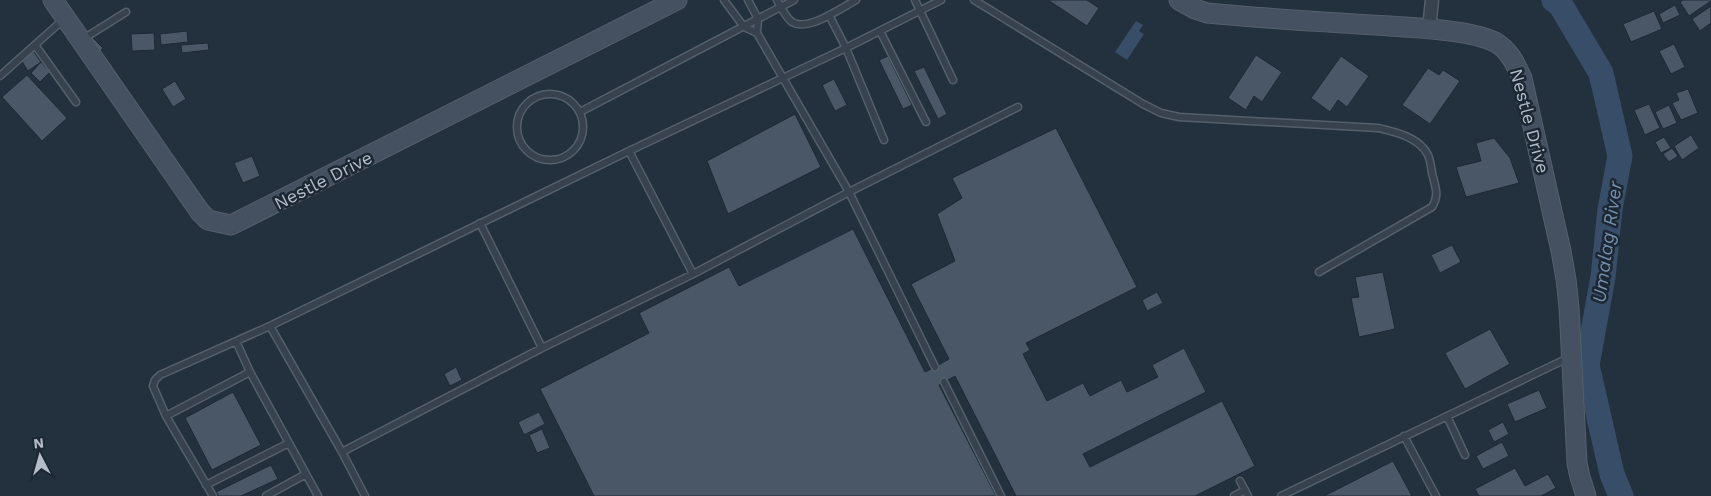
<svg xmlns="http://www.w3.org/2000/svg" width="1711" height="496" viewBox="0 0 1711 496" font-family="'Work Sans',sans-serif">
  <rect width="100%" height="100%" fill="#23303e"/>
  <path fill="#384e68" d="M 1136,21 L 1143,25 L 1139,31 L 1144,34 L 1127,60 L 1115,52 Z"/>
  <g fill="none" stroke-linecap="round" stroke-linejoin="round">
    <path stroke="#384e68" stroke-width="25" d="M 1554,0 L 1560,4 L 1601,73 L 1620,156 L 1610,209 L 1603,277 L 1587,365 L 1612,474 L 1621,496"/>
  </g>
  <path fill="#495767" stroke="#1e2935" d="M 1048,0 L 1087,0 L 1099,8 L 1087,26 Z
    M 1683,0 L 1711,0 L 1711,1 L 1689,16 L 1680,2 Z
    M 1675,5 L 1680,15 L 1663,23 L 1659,14 Z
    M 1711,6 L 1711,23 L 1700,31 L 1692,19 Z
    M 1654,11 L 1662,29 L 1631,42 L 1623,24 Z
    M 187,31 L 188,42 L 161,45 L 160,34 Z
    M 154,33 L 155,50 L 132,51 L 131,34 Z
    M 92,37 L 103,48 L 97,54 L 86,42 Z
    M 208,43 L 209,50 L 182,53 L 181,45 Z
    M 1674,44 L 1685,67 L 1671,74 L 1659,51 Z
    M 33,51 L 41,62 L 28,71 L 21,60 Z
    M 1256,55 L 1282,72 L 1262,102 L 1254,96 L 1246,110 L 1228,98 Z
    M 888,56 L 912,105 L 903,109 L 879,60 Z
    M 1341,56 L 1369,76 L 1347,107 L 1338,100 L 1330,112 L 1311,98 Z
    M 41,62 L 50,72 L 40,82 L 31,73 Z
    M 924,67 L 947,114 L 938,119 L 914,71 Z
    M 1428,68 L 1439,75 L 1443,70 L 1460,81 L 1430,124 L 1402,105 Z
    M 27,75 L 67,118 L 42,141 L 2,97 Z
    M 834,79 L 847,105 L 835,111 L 822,85 Z
    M 175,81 L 186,99 L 173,107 L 162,89 Z
    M 1688,89 L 1698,113 L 1681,120 L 1672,103 L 1679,100 L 1676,93 Z
    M 1649,104 L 1660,128 L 1645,135 L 1634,110 Z
    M 1669,105 L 1677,123 L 1663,129 L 1655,112 Z
    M 795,114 L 821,167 L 728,214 L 707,161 Z
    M 1056,128 L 1137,287 L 1026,343 L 1030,350 L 1023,354 L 1047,401 L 1083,383 L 1090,396 L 1121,380 L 1127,392 L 1158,377 L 1152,365 L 1184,348 L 1206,392 L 1083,454 L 1090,467 L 1222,401 L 1255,466 L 1195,496 L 1016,496 L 955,376 L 939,385 L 996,496 L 594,496 L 540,389 L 649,333 L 639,313 L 729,267 L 739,286 L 853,229 L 925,372 L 935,367 L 949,359 L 911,284 L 955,261 L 937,214 L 962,198 L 952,178 Z
    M 1691,135 L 1699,148 L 1682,160 L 1674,146 Z
    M 1664,137 L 1671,148 L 1661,153 L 1655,142 Z
    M 1494,138 L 1510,158 L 1519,183 L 1466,197 L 1456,167 L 1481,161 L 1476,143 Z
    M 1672,148 L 1678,156 L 1669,162 L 1663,154 Z
    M 252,156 L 260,176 L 243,183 L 234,163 Z
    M 1452,245 L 1461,262 L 1440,273 L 1431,255 Z
    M 1383,272 L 1395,329 L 1359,337 L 1351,298 L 1359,297 L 1355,277 Z
    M 1157,292 L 1163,303 L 1147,311 L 1142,300 Z
    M 1490,329 L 1510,364 L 1465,389 L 1445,353 Z
    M 456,367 L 462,380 L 450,386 L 444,374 Z
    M 1539,390 L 1547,408 L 1515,422 L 1507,404 Z
    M 233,392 L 261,445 L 212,470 L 185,418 Z
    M 539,412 L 545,424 L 524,435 L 518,422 Z
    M 1503,422 L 1509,434 L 1494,442 L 1488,430 Z
    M 542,429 L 550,448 L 537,453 L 529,435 Z
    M 1502,442 L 1509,456 L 1483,469 L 1476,456 Z
    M 1393,461 L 1412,496 L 1324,496 Z
    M 271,465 L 278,479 L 241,496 L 219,496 L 216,492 Z
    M 1515,468 L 1525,486 L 1548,474 L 1556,488 L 1541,496 L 1479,496 L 1475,489 Z"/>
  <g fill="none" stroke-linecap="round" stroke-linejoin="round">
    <g stroke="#555f6c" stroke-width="9">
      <path id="lane" d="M 724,0 L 744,27 L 757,33 L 758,19 L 748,0
        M 777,0 C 781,7 786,18 792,22 C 808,32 841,8 856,0
        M 915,0 L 953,80
        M 974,0 L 1143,104 L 1161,113 L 1179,117 L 1378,128 C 1395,132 1419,137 1428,155 C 1431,161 1431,171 1433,177 C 1436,189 1439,196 1432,207 L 1319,272
        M 829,15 L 846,48 L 884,140
        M 880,31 L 926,122
        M 757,33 L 849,192 L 935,367
        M 83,39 L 126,12
        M 35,45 L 76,102
        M 0,76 L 64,19
        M517 127a33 33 0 1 1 66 0a33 33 0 1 1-66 0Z
        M 580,112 L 794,0
        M 629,151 L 693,274
        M 480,223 L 542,348
        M 270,326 L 342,452 L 365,496
        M 236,341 L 250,372 L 318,496
        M 944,382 L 1001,496
        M 166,416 L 250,372
        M 1447,416 L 1465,455
        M 1404,436 L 1436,496
        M 342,452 L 542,348 L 693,274 L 849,192 L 1018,107
        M 1240,481 L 1248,496
        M 206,485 L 289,443
        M 213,496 L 166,416 L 153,386 L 155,380 L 160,375 L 270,326 L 629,151 L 846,48 L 941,0
        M 266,496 L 306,474
        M 1234,496 L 1245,490
        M 1281,496 L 1570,357"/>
    </g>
    <g stroke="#555f6c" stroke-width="15">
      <path id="street" d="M 1429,29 L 1432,0"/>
    </g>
    <g stroke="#555f6c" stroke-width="21">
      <path id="secondary" d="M 53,0 L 200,212 L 208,220 L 231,225 L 677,0
        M 1179,0 L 1195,9 L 1207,13 C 1268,19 1329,22 1390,26 C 1418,28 1470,30 1495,42 C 1509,50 1515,63 1522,78 L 1561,251 L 1566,279 L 1569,307 L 1577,463 L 1580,477 L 1586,496"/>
    </g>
    <use href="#lane" stroke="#37424e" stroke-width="6"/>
    <use href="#street" stroke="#37424e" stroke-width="12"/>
    <use href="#secondary" stroke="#455161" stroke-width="19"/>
  </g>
  <g text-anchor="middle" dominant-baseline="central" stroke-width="5" stroke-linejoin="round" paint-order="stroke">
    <g font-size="18" fill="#b3bcc9" stroke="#1c2733">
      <text transform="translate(1530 121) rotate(75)">Nestle Drive</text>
      <text transform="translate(323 180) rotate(-27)">Nestle Drive</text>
    </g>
    <g font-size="19" font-style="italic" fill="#728fad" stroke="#1c2733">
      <text transform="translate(1607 242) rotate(-82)">Umalag River</text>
    </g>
  </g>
  <g transform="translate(40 456) rotate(354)" stroke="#1c2733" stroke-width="4" paint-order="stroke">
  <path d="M0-4L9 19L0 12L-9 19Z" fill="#b3bcc9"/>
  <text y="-8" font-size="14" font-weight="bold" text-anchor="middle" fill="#b3bcc9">N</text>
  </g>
</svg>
